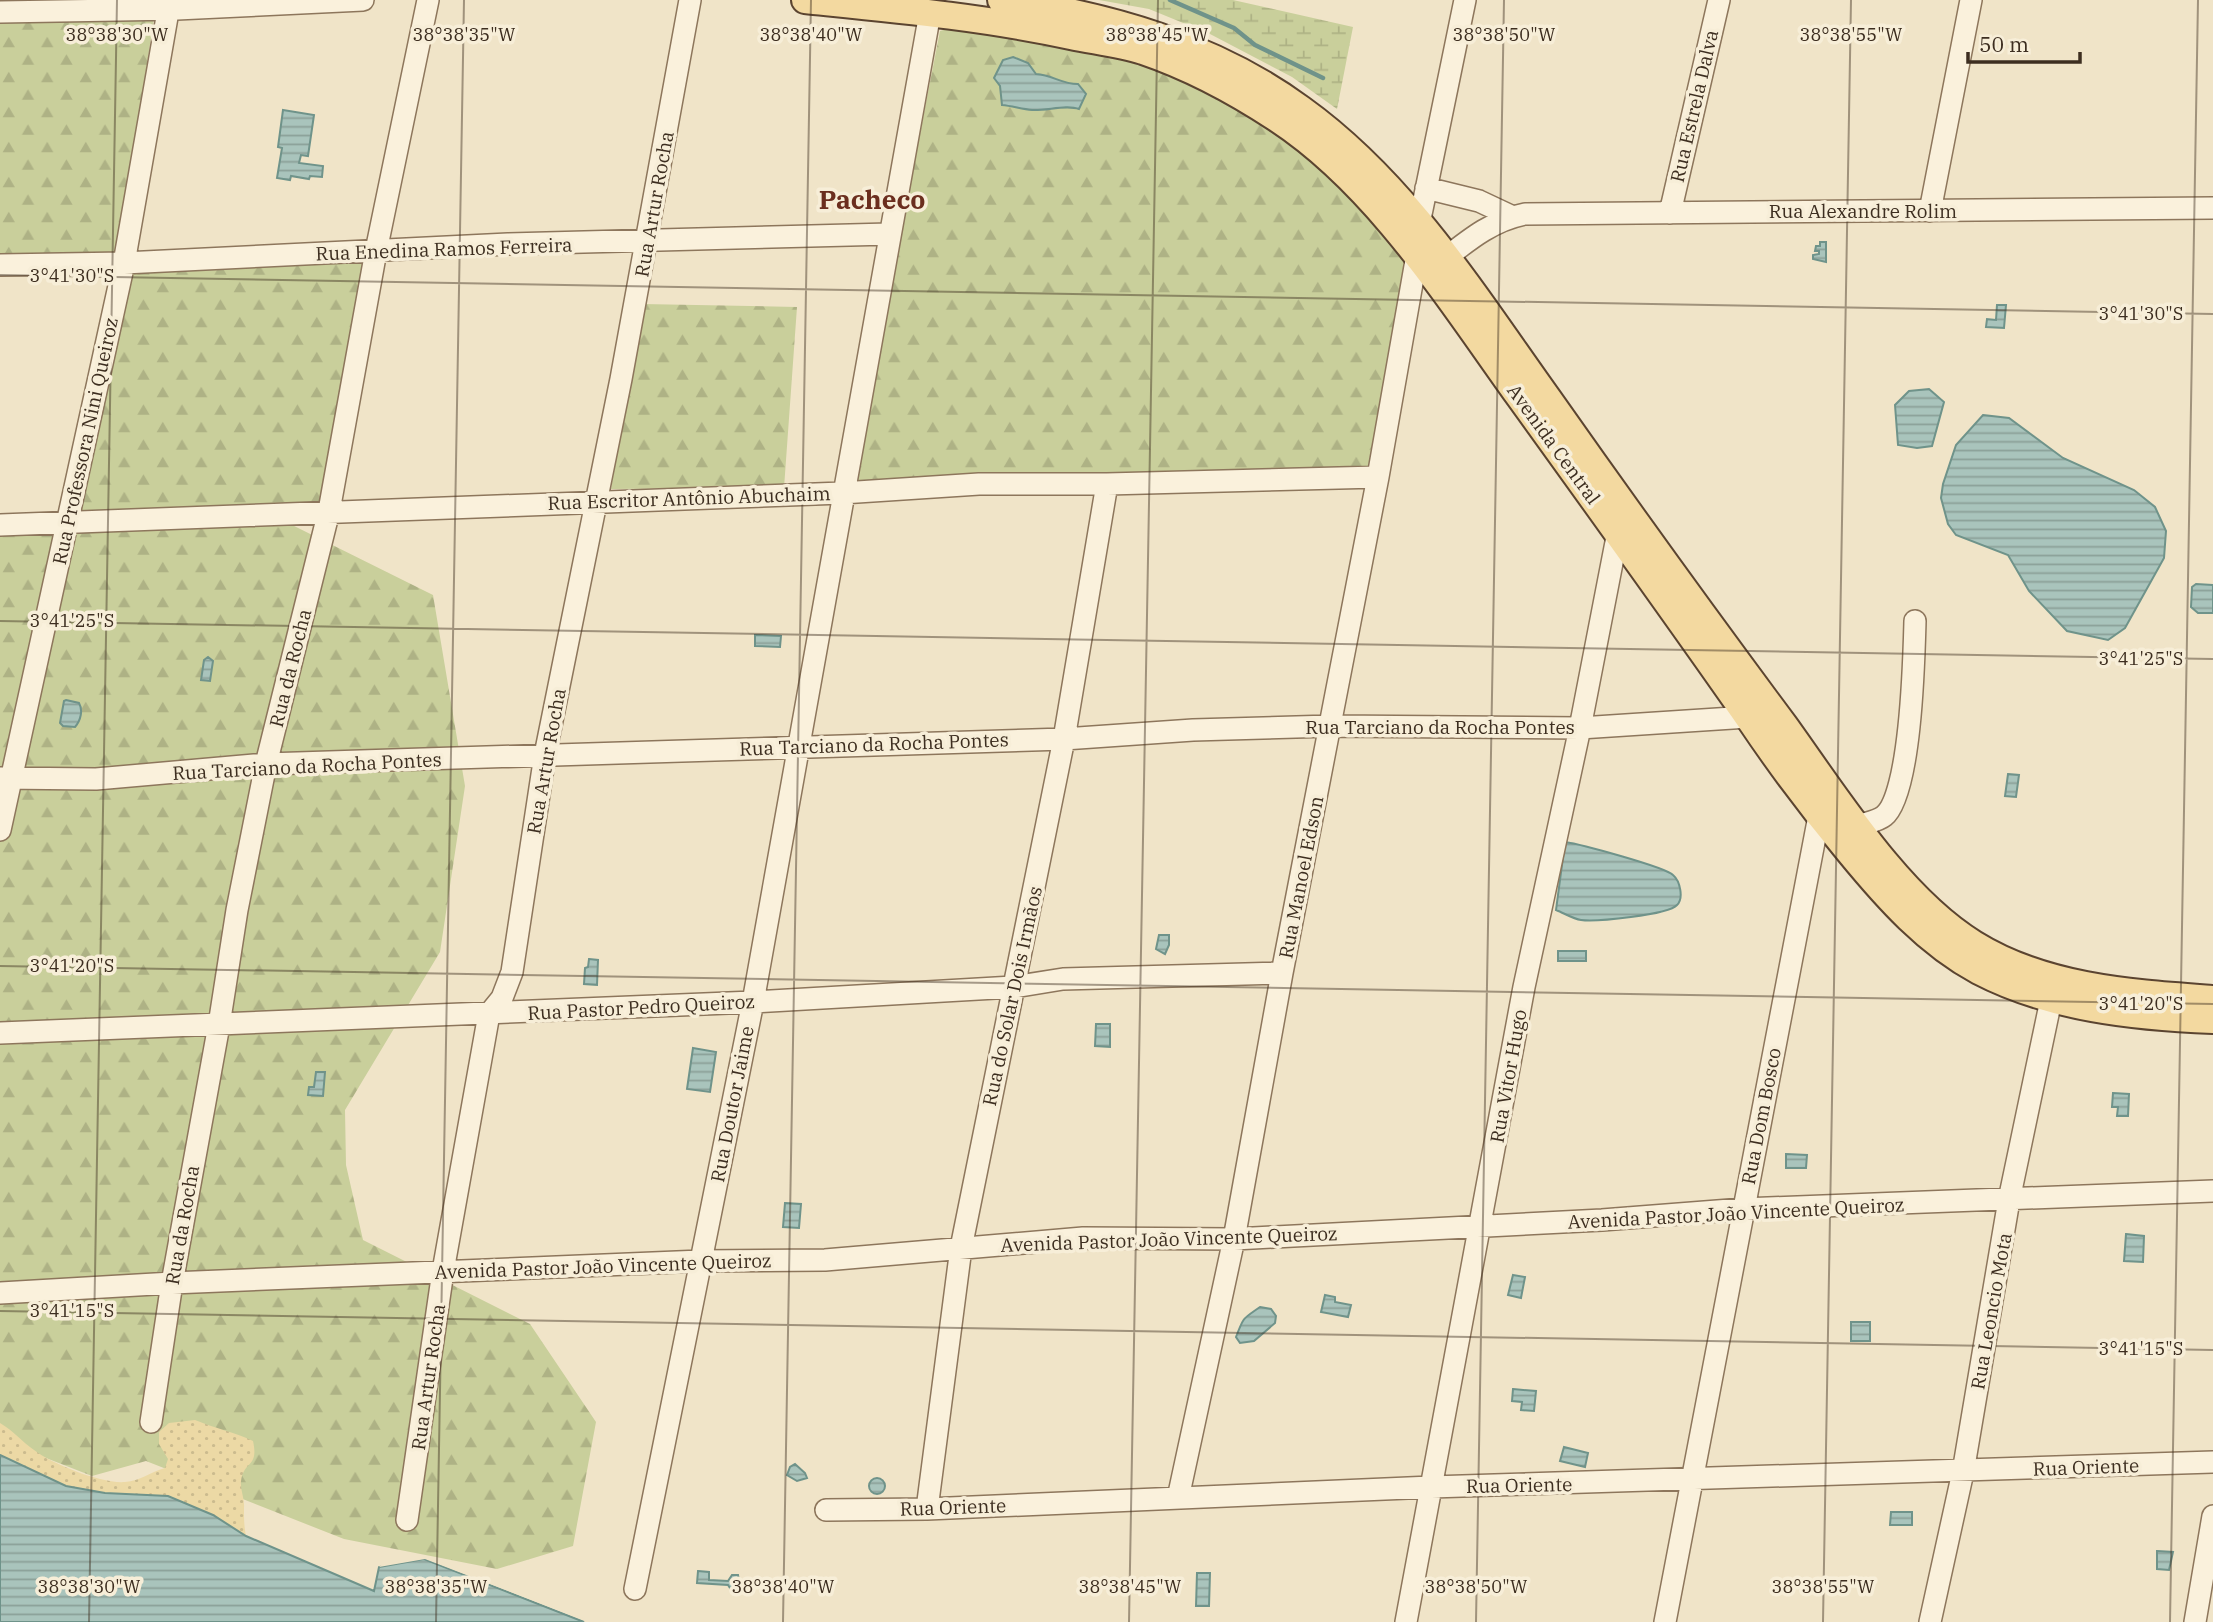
<svg xmlns="http://www.w3.org/2000/svg" width="2213" height="1622" viewBox="0 0 2213 1622" font-family="'IBM Plex Serif',serif">
  <defs>
    <pattern id="forest-firs" width="22" height="20" patternUnits="userSpaceOnUse" patternTransform="scale(1.75)"><rect width="22" height="20" fill="#c9cf9b"/><path d="M5 1l3.5 6h-7zM16 11l3.5 6h-7z" fill="#aeb285"/></pattern>
    <pattern id="wetland-marsh" width="20" height="14" patternUnits="userSpaceOnUse" patternTransform="scale(1.75)"><rect width="20" height="14" fill="#c9cf9b"/><path d="M1 5h8M5 5V1M11 12h8M15 12V8" fill="none" stroke="#aeb285"/></pattern>
    <pattern id="sand-dots" width="8" height="8" patternUnits="userSpaceOnUse" patternTransform="scale(1.75)"><rect width="8" height="8" fill="#ecd9a5"/><path d="M2 2h.1M6 6h.1" fill="none" stroke="#cbbb8e" stroke-width="1.8" stroke-linecap="round"/></pattern>
    <pattern id="water-rules" width="6" height="5" patternUnits="userSpaceOnUse" patternTransform="scale(1.75)"><rect width="6" height="5" fill="#a9c4bc"/><path d="M0 2.5h6" fill="none" stroke="#8ba098"/></pattern>
  </defs>
  <rect width="100%" height="100%" fill="#f0e4c8"/>
  <path fill="url(#forest-firs)" d="M 154,18 L 118,255 L 0,255 L 0,21 Z
    M 957,26 L 1124,57 L 1183,78 L 1246,112 L 1321,161 L 1408,261 L 1372,473 L 850,492 L 940,31 Z
    M 364,260 L 323,507 L 272,515 L 433,595 L 465,786 L 440,952 L 345,1110 L 346,1165 L 363,1240 L 530,1324 L 596,1422 L 573,1546 L 497,1569 L 344,1539 L 146,1461 L 92,1476 L 0,1440 L 0,530 L 77,507 L 129,269 Z
    M 642,304 L 797,307 L 784,488 L 611,489 Z"/>
  <path fill="url(#wetland-marsh)" d="M 1099,0 L 1233,0 L 1353,27 L 1337,109 L 1292,77 L 1210,34 L 1149,9 Z"/>
  <path fill="url(#sand-dots)" d="M 195,1420 C 214,1428 234,1432 253,1441 C 259,1468 244,1460 241,1481 C 240,1490 245,1499 244,1508 C 244,1519 244,1526 246,1536 L 213,1515 L 168,1496 L 105,1493 L 66,1486 L 0,1455 L 0,1423 C 14,1431 22,1442 34,1450 C 52,1464 102,1484 125,1482 C 140,1481 150,1472 165,1468 L 168,1459 L 159,1444 L 159,1432 L 169,1423 Z"/>
  <path fill="url(#water-rules)" stroke="#6f938a" stroke-width="2" d="M 1013,57 L 1028,63 L 1036,74 C 1053,75 1061,84 1078,84 L 1086,94 L 1079,109 C 1066,104 1047,111 1032,110 C 1022,109 1012,106 1002,105 L 1000,86 L 994,78 L 1003,60 Z
    M 283,110 L 314,115 L 308,156 L 301,155 L 299,163 L 323,166 L 322,177 L 310,176 L 309,179 L 291,176 L 290,180 L 277,178 L 282,148 L 278,147 Z
    M 1820,242 L 1826,242 L 1826,262 L 1813,259 L 1813,255 L 1819,254 L 1819,251 L 1815,251 L 1816,246 L 1820,246 Z
    M 1997,305 L 2006,305 L 2004,328 L 1986,327 L 1987,319 L 1996,320 Z
    M 1929,389 L 1944,402 L 1932,446 L 1917,448 L 1898,445 L 1895,405 L 1909,391 Z
    M 1983,415 L 2009,418 L 2063,458 L 2134,490 L 2155,507 L 2166,531 L 2164,558 L 2125,628 L 2108,640 L 2067,631 L 2029,591 L 2008,555 L 1956,535 L 1948,524 L 1941,498 L 1943,484 L 1956,445 Z
    M 2196,584 L 2213,585 L 2213,613 L 2198,613 L 2191,607 L 2192,587 Z
    M 755,635 L 781,636 L 780,647 L 755,646 Z
    M 208,657 L 213,661 L 210,681 L 201,680 L 204,660 Z
    M 66,700 L 79,703 C 83,710 81,720 75,727 L 63,726 L 60,723 L 64,701 Z
    M 2008,774 L 2019,775 L 2016,797 L 2005,796 Z
    M 1565,842 C 1580,844 1665,867 1673,875 C 1680,881 1684,898 1677,905 C 1668,915 1595,922 1581,920 C 1573,919 1564,913 1556,910 Z
    M 1159,935 L 1169,935 L 1169,945 L 1165,954 L 1156,949 Z
    M 1558,951 L 1586,951 L 1586,961 L 1558,961 Z
    M 589,959 L 598,960 L 597,985 L 584,984 L 585,968 L 588,967 Z
    M 1096,1024 L 1110,1024 L 1110,1047 L 1095,1046 Z
    M 693,1048 L 716,1052 L 710,1092 L 687,1089 Z
    M 316,1072 L 325,1072 L 323,1096 L 308,1095 L 309,1087 L 314,1087 Z
    M 2113,1093 L 2129,1094 L 2128,1116 L 2117,1116 L 2118,1107 L 2112,1107 Z
    M 1786,1154 L 1807,1155 L 1806,1168 L 1786,1168 Z
    M 785,1203 L 801,1204 L 799,1228 L 783,1227 Z
    M 2126,1234 L 2144,1236 L 2143,1262 L 2124,1261 Z
    M 1513,1275 L 1525,1277 L 1521,1298 L 1508,1295 Z
    M 1325,1295 L 1335,1297 L 1335,1302 L 1351,1305 L 1348,1317 L 1321,1312 Z
    M 1260,1307 L 1271,1309 L 1276,1316 L 1275,1323 L 1254,1341 L 1240,1343 L 1236,1337 C 1244,1316 1243,1319 1260,1307 Z
    M 1851,1322 L 1870,1322 L 1870,1341 L 1851,1341 Z
    M 1513,1389 L 1536,1391 L 1534,1411 L 1521,1410 L 1522,1402 L 1512,1401 Z
    M 1564,1447 L 1588,1453 L 1585,1467 L 1560,1461 Z
    M 0,1455 L 66,1486 L 105,1493 L 168,1496 L 213,1515 L 246,1536 L 374,1591 L 379,1567 L 424,1559 L 584,1622 L 0,1622 Z
    M 795,1464 L 805,1473 L 807,1478 L 797,1481 L 787,1475 L 790,1467 Z
    M869 1486a8 8 0 1 1 16 0a8 8 0 1 1-16 0Z
    M 1891,1512 L 1912,1512 L 1912,1525 L 1890,1525 Z
    M 2157,1551 L 2173,1552 L 2169,1570 L 2157,1569 Z
    M 698,1571 L 709,1572 L 709,1580 L 728,1581 L 732,1575 L 738,1575 L 740,1589 L 736,1592 L 732,1591 L 728,1585 L 697,1583 Z
    M 1197,1573 L 1210,1573 L 1209,1606 L 1196,1606 Z"/>
  <path fill="#f0e4c8" d="M 425,1556 L 585,1619 L 588,1622 L 425,1559 L 379,1567 L 385,1562 Z"/>
  <g fill="none" stroke-linecap="round" stroke-linejoin="round">
    <path stroke="#6f938a" stroke-width="4.5" d="M 1170,0 L 1234,28 L 1255,45 L 1323,78"/>
    <g stroke="#8d765c" stroke-width="24">
      <path id="minor" d="M 0,12 L 177,9 L 363,0
        M 1426,188 L 1479,201 L 1513,217
        M 1930,211 L 1971,0
        M 1670,213 L 1719,0
        M 1419,224 L 1465,0
        M 1447,257 C 1471,238 1494,220 1525,214 L 2213,208
        M 0,265 L 124,263 L 508,244 L 889,234
        M 0,525 L 842,493 L 979,484 L 1107,484 L 1378,477
        M 0,778 L 96,779 L 266,764 L 1064,739 L 1193,730 L 1331,726 L 1580,728 L 1748,717
        M 1858,826 C 1866,823 1878,821 1884,816 C 1911,795 1914,657 1915,621
        M 0,830 L 124,263 L 170,0
        M 0,1033 L 753,1002 L 1013,987 L 1063,979 L 1282,973
        M 0,1293 L 172,1283 L 701,1261 L 825,1260 L 1083,1238 L 1234,1239 L 1602,1220 L 1743,1209 L 2213,1191
        M 151,1422 L 172,1283 L 219,1025 L 237,910 L 266,764 L 329,511 L 376,251 L 428,0
        M 1178,1498 L 1234,1239 L 1282,973 L 1378,477 L 1417,255
        M 927,1509 L 961,1248 L 1064,739 L 1107,484
        M 826,1510 L 927,1509 L 1431,1487 L 2213,1462
        M 407,1520 L 443,1271 L 489,1014 L 502,998 L 512,972 L 545,755 L 621,379 L 690,0
        M 635,1589 L 753,1002 L 930,13
        M 1406,1622 L 1524,987 L 1580,728 L 1618,532
        M 1665,1622 L 1819,816
        M 1930,1622 L 1963,1472 L 2009,1200 L 2051,1000
        M 2195,1622 L 2213,1516"/>
    </g>
    <g stroke="#5b4430" stroke-width="30">
      <path id="major" d="M 805,0 C 894,9 983,17 1071,36 C 1095,41 1120,44 1143,51 C 1190,67 1235,91 1276,118 C 1376,183 1449,299 1518,395 C 1596,503 1674,611 1750,720 C 1781,766 1814,810 1850,853 C 1887,898 1927,943 1979,971 C 2050,1008 2134,1017 2213,1020
        M 1001,0 C 1107,15 1214,45 1301,109 C 1407,185 1477,300 1552,404 C 1628,512 1706,620 1785,726 C 1836,797 1899,898 1974,944 C 2045,988 2131,993 2213,999"/>
    </g>
    <use href="#minor" stroke="#faf1dc" stroke-width="21"/>
    <use href="#major" stroke="#f3d9a0" stroke-width="26"/>
  </g>
  <path fill="none" stroke="#3d2e20" stroke-width="2" stroke-opacity="0.45" d="M 0,275 L 2213,314M 0,621 L 2213,659M 0,966 L 2213,1004M 0,1311 L 2213,1350M 89,1622 L 117,0M 436,1622 L 464,0M 783,1622 L 811,0M 1129,1622 L 1158,0M 1476,1622 L 1504,0M 1823,1622 L 1851,0M 2170,1622 L 2198,0"/>
  <g text-anchor="middle" dominant-baseline="central" stroke-width="7" stroke-linejoin="round" paint-order="stroke">
    <g font-size="19" fill="#3d2e20" stroke="#f7eed8">
      <text transform="translate(1694 106) rotate(-77)">Rua Estrela Dalva</text>
      <text transform="translate(654 204) rotate(-80)">Rua Artur Rocha</text>
      <text x="1863" y="211">Rua Alexandre Rolim</text>
      <text transform="translate(444 249) rotate(-2)">Rua Enedina Ramos Ferreira</text>
      <text transform="translate(85 441) rotate(-78)">Rua Professora Nini Queiroz</text>
      <text transform="translate(1554 444) rotate(54)">Avenida Central</text>
      <text transform="translate(689 498) rotate(-2)">Rua Escritor Antônio Abuchaim</text>
      <text transform="translate(290 668) rotate(-76)">Rua da Rocha</text>
      <text x="1440" y="727">Rua Tarciano da Rocha Pontes</text>
      <text transform="translate(874 744) rotate(-2)">Rua Tarciano da Rocha Pontes</text>
      <text transform="translate(546 761) rotate(-80)">Rua Artur Rocha</text>
      <text transform="translate(307 766) rotate(-3)">Rua Tarciano da Rocha Pontes</text>
      <text transform="translate(1301 877) rotate(-79)">Rua Manoel Edson</text>
      <text transform="translate(1012 996) rotate(-78)">Rua do Solar Dois Irmãos</text>
      <text transform="translate(641 1007) rotate(-3)">Rua Pastor Pedro Queiroz</text>
      <text transform="translate(1508 1076) rotate(-80)">Rua Vitor Hugo</text>
      <text transform="translate(732 1104) rotate(-79)">Rua Doutor Jaime</text>
      <text transform="translate(1761 1116) rotate(-79)">Rua Dom Bosco</text>
      <text transform="translate(1736 1213) rotate(-3)">Avenida Pastor João Vincente Queiroz</text>
      <text transform="translate(182 1225) rotate(-80)">Rua da Rocha</text>
      <text transform="translate(1169 1239) rotate(-2)">Avenida Pastor João Vincente Queiroz</text>
      <text transform="translate(603 1266) rotate(-2)">Avenida Pastor João Vincente Queiroz</text>
      <text transform="translate(1991 1311) rotate(-80)">Rua Leoncio Mota</text>
      <text transform="translate(428 1377) rotate(-82)">Rua Artur Rocha</text>
      <text transform="translate(2086 1467) rotate(-2)">Rua Oriente</text>
      <text transform="translate(1519 1485) rotate(-1)">Rua Oriente</text>
      <text transform="translate(953 1507) rotate(-2)">Rua Oriente</text>
    </g>
    <g font-size="26" font-weight="bold" fill="#6b2e1e" stroke="#f7eed8">
      <text x="872" y="199">Pacheco</text>
    </g>
  </g>
  <g font-size="18" text-anchor="middle" fill="#3d2e20" stroke="#f7eed8" stroke-width="7" stroke-linejoin="round" paint-order="stroke">
    <text x="117" y="41">38°38'30"W</text>
    <text x="464" y="41">38°38'35"W</text>
    <text x="811" y="41">38°38'40"W</text>
    <text x="1157" y="41">38°38'45"W</text>
    <text x="1504" y="41">38°38'50"W</text>
    <text x="1851" y="41">38°38'55"W</text>
    <text x="72" y="282">3°41'30"S</text>
    <text x="2141" y="320">3°41'30"S</text>
    <text x="72" y="627">3°41'25"S</text>
    <text x="2141" y="665">3°41'25"S</text>
    <text x="72" y="972">3°41'20"S</text>
    <text x="2141" y="1010">3°41'20"S</text>
    <text x="72" y="1317">3°41'15"S</text>
    <text x="2141" y="1355">3°41'15"S</text>
    <text x="89" y="1593">38°38'30"W</text>
    <text x="436" y="1593">38°38'35"W</text>
    <text x="783" y="1593">38°38'40"W</text>
    <text x="1130" y="1593">38°38'45"W</text>
    <text x="1476" y="1593">38°38'50"W</text>
    <text x="1823" y="1593">38°38'55"W</text>
  </g>
  <path d="M1968 52v10h112v-10" fill="none" stroke="#3d2e20" stroke-width="3.5"/>
  <text x="1979" y="52" font-size="21" fill="#3d2e20" stroke="#f7eed8" stroke-width="5" paint-order="stroke">50 m</text>
</svg>
